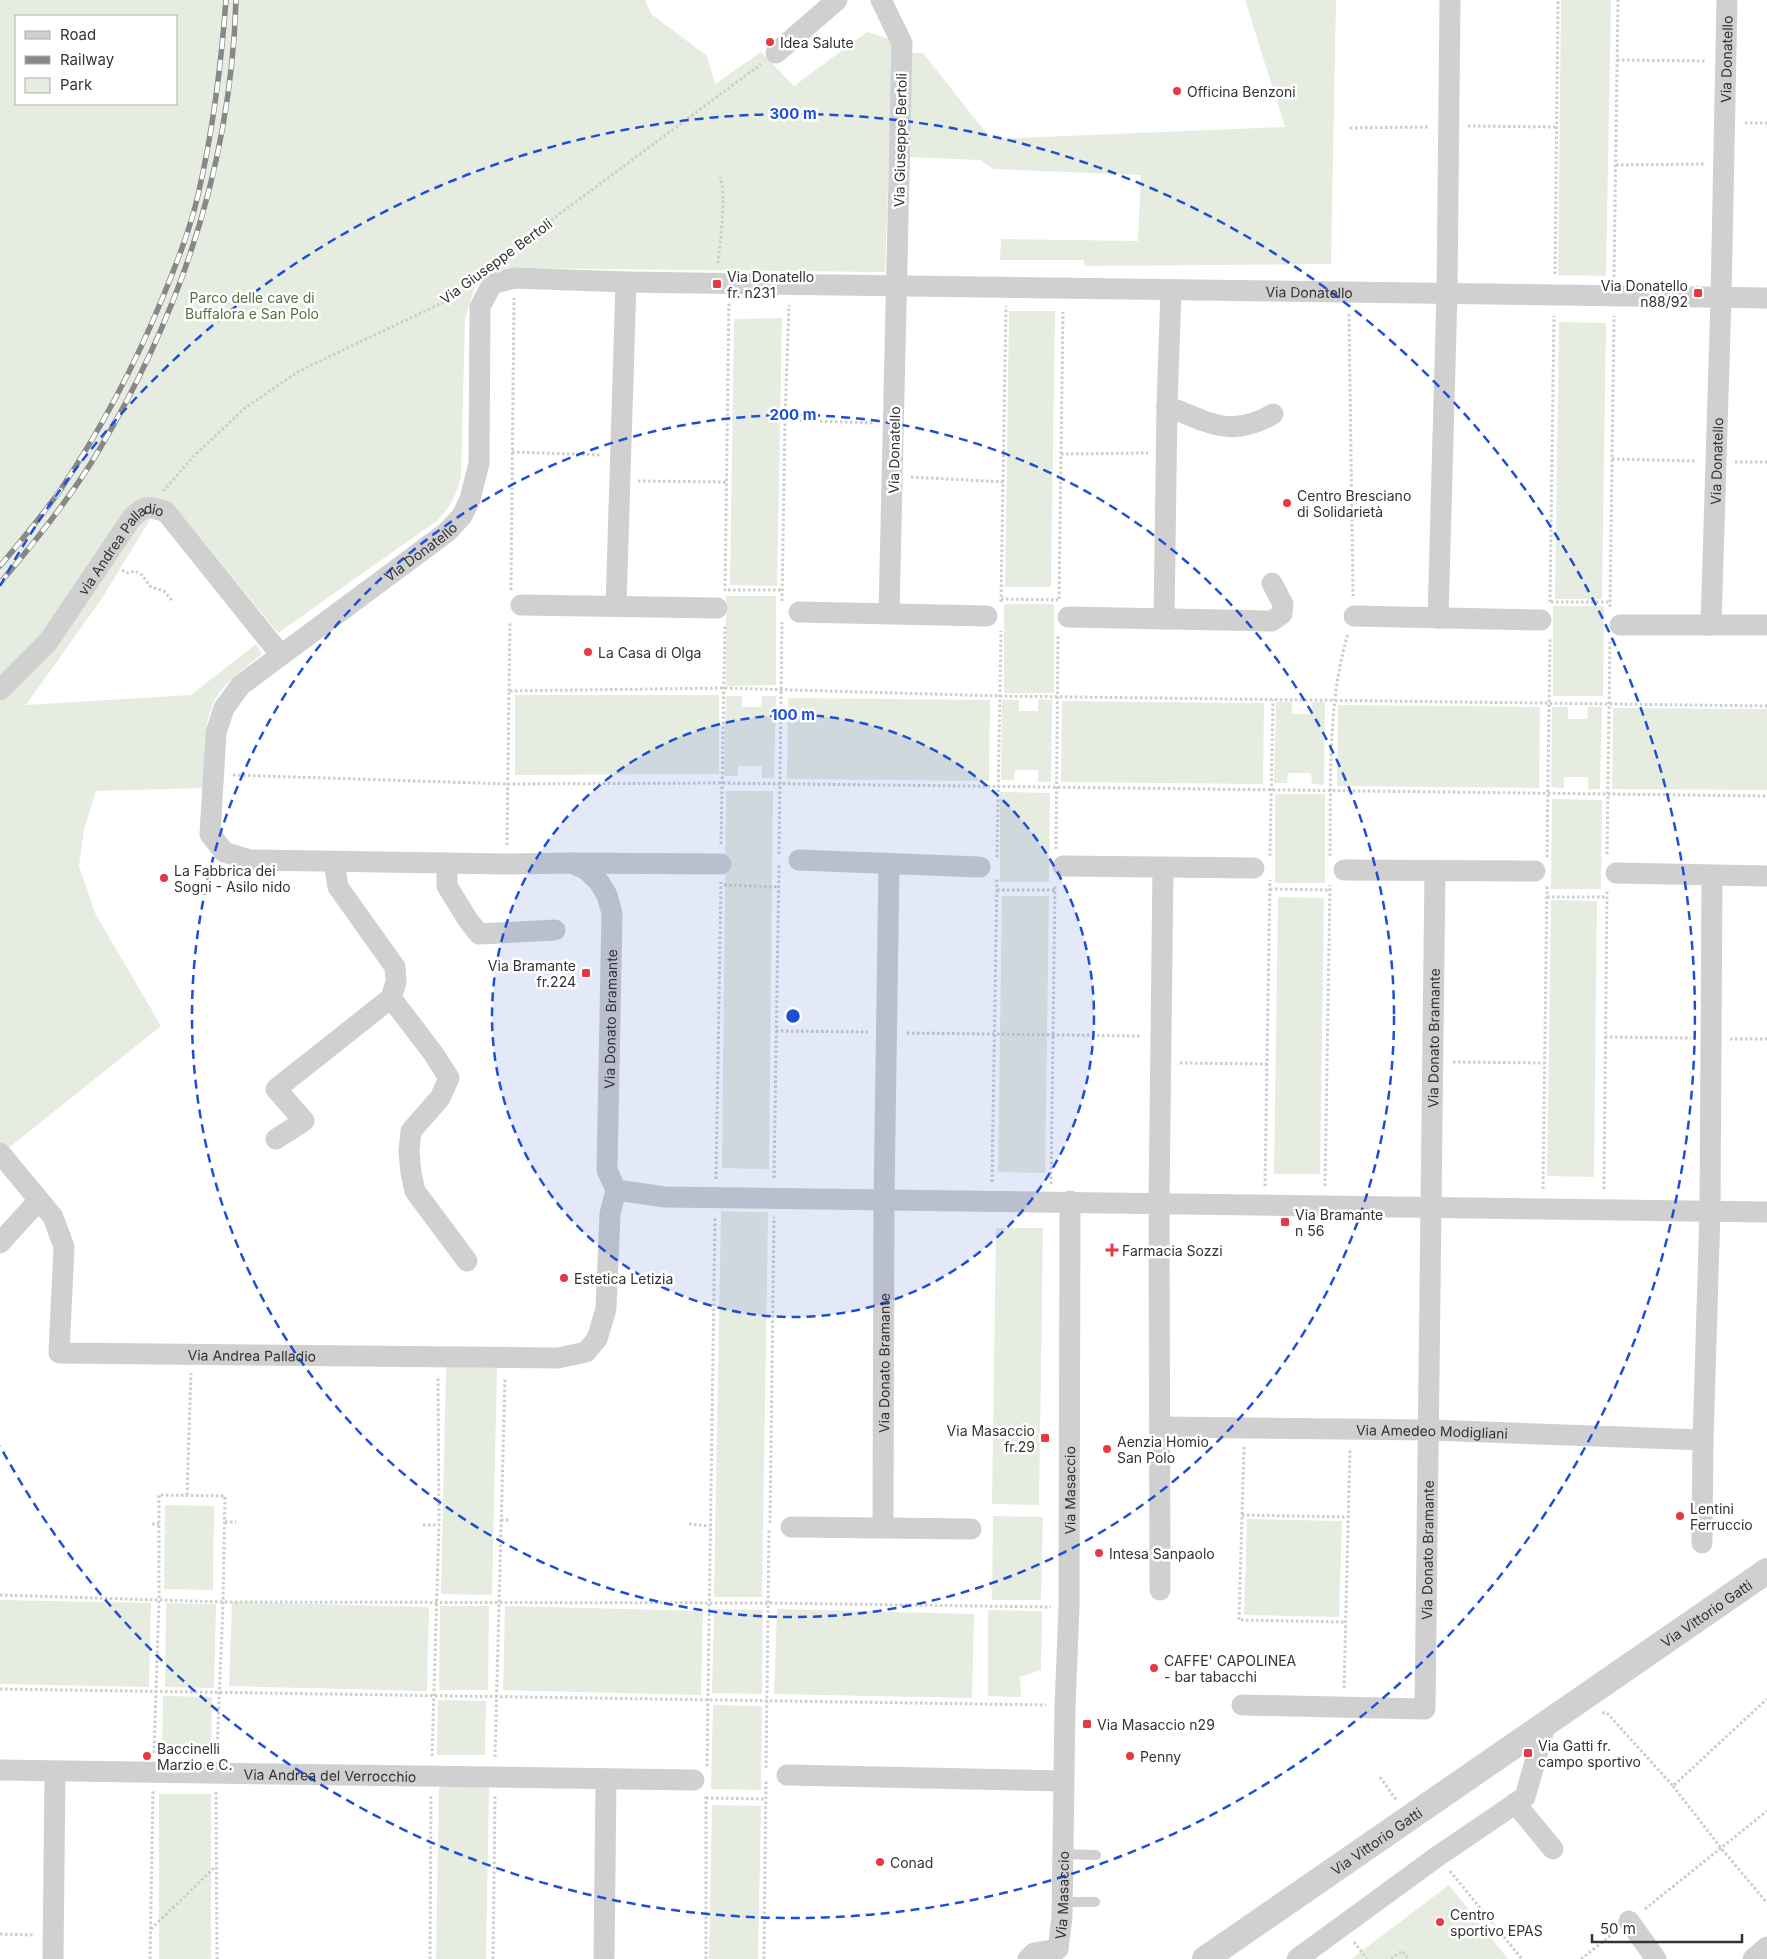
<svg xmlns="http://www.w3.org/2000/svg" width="1767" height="1959" viewBox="0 0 1767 1959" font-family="Inter,sans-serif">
  <rect width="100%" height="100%" fill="#fff"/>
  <path fill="#e6ecdf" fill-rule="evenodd" d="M 0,0 L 645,0 L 651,14 L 707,56 L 715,84 L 761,52 L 794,86 L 867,32 L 893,40 L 885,272 L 509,268 L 480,281 L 474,289 L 465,319 L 461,476 C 457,494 451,506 438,520 L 278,633 L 182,515 L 162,500 L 101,600 L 26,705 L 191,695 L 256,644 L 262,654 C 245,668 219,686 212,707 C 202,732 205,762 204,788 L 96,791 L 84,829 L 79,866 L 95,913 L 161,1026 L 6,1150 L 0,1143 ZM 16,16 L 176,16 L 176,104 L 16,104 Z
    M 1245,0 L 1336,0 L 1331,264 L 1085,266 L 1084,260 L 1000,260 L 1001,239 L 1138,241 L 1141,175 L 993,169 L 980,160 L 906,157 L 909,53 L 923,53 L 991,139 L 1285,127 Z
    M 1561,0 L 1611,0 L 1606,276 L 1558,275 Z
    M 1009,311 L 1055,311 L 1051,587 L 1005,587 Z
    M 782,318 L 777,586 L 730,585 L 734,319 Z
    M 1559,322 L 1606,323 L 1602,599 L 1555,599 Z
    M 726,596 L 776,596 L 776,685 L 726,686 Z
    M 1004,604 L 1054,604 L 1054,693 L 1004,693 Z
    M 1553,606 L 1604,606 L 1603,696 L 1553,696 Z
    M 515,695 L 719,695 L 719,774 L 515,775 Z
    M 726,696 L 742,696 L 742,707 L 761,707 L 762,696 L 776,696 L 774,778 L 762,778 L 762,766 L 738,766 L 738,776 L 724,776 Z
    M 788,698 L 990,700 L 989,781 L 787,779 Z
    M 1002,699 L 1019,700 L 1019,711 L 1038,711 L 1038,699 L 1052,700 L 1051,782 L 1038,782 L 1038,770 L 1015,770 L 1014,780 L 1001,780 Z
    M 1062,701 L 1264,703 L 1263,784 L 1061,782 Z
    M 1276,702 L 1292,702 L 1292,714 L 1311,714 L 1312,702 L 1325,702 L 1324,785 L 1312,784 L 1311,773 L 1288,773 L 1287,783 L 1274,783 Z
    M 1338,705 L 1540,707 L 1539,788 L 1337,786 Z
    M 1552,707 L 1568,707 L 1568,719 L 1587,719 L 1588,707 L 1602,707 L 1600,789 L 1588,789 L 1588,777 L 1564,777 L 1564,788 L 1551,787 Z
    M 1613,708 L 1767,709 L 1767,790 L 1612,789 Z
    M 726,791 L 773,791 L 769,1169 L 722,1168 Z
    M 1000,792 L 1050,793 L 1049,882 L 1000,882 Z
    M 1275,794 L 1325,794 L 1325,883 L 1275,883 Z
    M 1552,799 L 1602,800 L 1601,889 L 1551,889 Z
    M 1002,896 L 1049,896 L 1045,1173 L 998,1172 Z
    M 1278,897 L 1324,898 L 1320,1174 L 1274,1174 Z
    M 1551,900 L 1597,901 L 1594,1177 L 1547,1176 Z
    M 721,1211 L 768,1212 L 762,1597 L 714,1597 Z
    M 996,1228 L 1043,1228 L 1039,1505 L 992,1504 Z
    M 446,1367 L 497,1368 L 492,1595 L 441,1594 Z
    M 165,1505 L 214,1506 L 213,1590 L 164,1589 Z
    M 993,1516 L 1043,1517 L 1041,1600 L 992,1600 Z
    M 1247,1519 L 1342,1521 L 1339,1617 L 1244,1615 Z
    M 0,1600 L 151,1603 L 149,1687 L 0,1684 Z
    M 232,1602 L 429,1607 L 427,1691 L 229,1686 Z
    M 166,1603 L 216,1604 L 214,1688 L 165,1687 Z
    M 440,1606 L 489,1606 L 488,1690 L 439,1690 Z
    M 505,1606 L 703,1611 L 701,1695 L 503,1690 Z
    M 714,1609 L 763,1610 L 762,1694 L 712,1693 Z
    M 777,1609 L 974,1614 L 972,1698 L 774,1694 Z
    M 988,1610 L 1042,1611 L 1041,1670 L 1020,1677 L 1021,1697 L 988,1696 Z
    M 163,1696 L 212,1697 L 211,1752 L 162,1751 Z
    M 438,1700 L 486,1701 L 485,1755 L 437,1755 Z
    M 713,1705 L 762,1706 L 761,1790 L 711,1789 Z
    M 439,1787 L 489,1787 L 486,1959 L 436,1959 Z
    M 159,1794 L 211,1794 L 211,1959 L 159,1959 Z
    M 712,1805 L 761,1806 L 758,1959 L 709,1959 Z
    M 1449,1885 L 1508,1959 L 1351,1959 Z"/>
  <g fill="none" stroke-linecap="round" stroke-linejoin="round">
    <path stroke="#cdcdcd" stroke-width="3" stroke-dasharray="2.5 2.5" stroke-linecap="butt" d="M 1617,60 L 1707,61
      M 1745,123 L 1767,123
      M 1468,126 L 1557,127
      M 1350,128 L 1430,127
      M 1616,165 L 1705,164
      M 499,259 L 761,64
      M 718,263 C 720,241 727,195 720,177
      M 1555,274 L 1558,0
      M 1614,277 L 1618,0
      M 1349,314 L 1353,596
      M 785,420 L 874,423
      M 512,452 L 601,455
      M 1061,454 L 1148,453
      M 1612,459 L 1696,461
      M 1735,462 L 1767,462
      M 911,477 L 1003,482
      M 638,481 L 727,482
      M 163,491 L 195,455 L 245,408 L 299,371 L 442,303 L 468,283
      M 122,570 L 128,573 L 135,571 L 142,575 L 151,587 L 164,591 L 173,602
      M 511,590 L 514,298
      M 728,590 L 783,590
      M 725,591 L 729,302
      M 1001,599 L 1058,600
      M 1059,599 L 1063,312
      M 782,601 L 785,420 L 789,305
      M 1001,602 L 1006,306
      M 1550,602 L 1554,316
      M 1551,602 L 1610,602
      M 1610,607 L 1614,316
      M 509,691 L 510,621
      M 233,775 L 508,784 L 722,783 L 1767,796
      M 721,844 L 725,625
      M 507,845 L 509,691 L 723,688 L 1000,696 L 1767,706
      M 1056,849 L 1058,635
      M 779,854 L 782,622
      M 1607,854 L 1610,641
      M 1270,856 L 1273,700
      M 1330,856 C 1331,785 1327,702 1348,634
      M 997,857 L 1001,631
      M 1547,857 L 1550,638
      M 724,885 L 778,887
      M 1270,889 L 1330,890
      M 997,890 L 1055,890
      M 1547,897 L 1607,897
      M 776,1031 L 868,1032
      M 907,1033 L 1140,1036
      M 1605,1037 L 1691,1038
      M 1730,1039 L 1767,1039
      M 1453,1062 L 1545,1063
      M 1180,1063 L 1267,1064
      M 774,1178 L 779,865
      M 716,1179 L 721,882
      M 992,1182 L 997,878
      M 1051,1184 L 1055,885
      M 1265,1186 L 1270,880
      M 1325,1186 L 1330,885
      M 1543,1189 L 1547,886
      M 1604,1189 L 1607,891
      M 1244,1447 L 1239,1620 L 1346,1622
      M 187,1495 L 191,1373
      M 1242,1515 L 1348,1517
      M 501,1520 L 511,1520
      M 225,1522 L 236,1522
      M 770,1523 L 774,1217
      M 152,1524 L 159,1524
      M 689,1524 L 710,1526
      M 423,1525 L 439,1525
      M 0,1595 L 223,1602 L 769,1603 L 1051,1607
      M 1344,1688 L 1350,1449
      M 0,1689 L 1046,1705
      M 1602,1713 L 1607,1713 L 1673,1786 L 1767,1699
      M 154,1753 L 159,1600 L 159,1495 L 225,1496 L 223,1602 L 217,1753
      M 432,1756 L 439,1525 L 438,1377
      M 495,1757 L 505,1378
      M 707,1766 L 715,1217
      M 766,1768 L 769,1530
      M 1380,1777 L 1397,1801
      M 1673,1786 L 1721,1848 L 1767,1903
      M 216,1792 L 217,1959
      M 706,1798 L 766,1799
      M 1450,1871 L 1522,1959
      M 1645,1909 L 1767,1811
      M 151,1929 L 216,1866
      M 0,1934 L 34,1935
      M 1354,1942 L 1367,1959
      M 150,1959 L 153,1791
      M 430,1959 L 431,1795
      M 493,1959 L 495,1796
      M 706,1959 L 706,1795
      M 764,1959 L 766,1780
      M 1391,1959 L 1402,1951 L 1409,1959
      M 1581,1959 L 1614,1933"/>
    <path stroke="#d0d0d0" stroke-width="10" d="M 1062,1854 L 1096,1855
      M 1062,1902 L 1095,1902"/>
    <g stroke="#d0d0d0" stroke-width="21">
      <path d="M 881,0 L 902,43 L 889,614"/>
      <path d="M 776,53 L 837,0"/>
      <path d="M 1167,406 C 1208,422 1231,439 1273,414"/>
      <path d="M 521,605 L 717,608"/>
      <path d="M 616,606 L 626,282"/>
      <path d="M 799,612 L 987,616"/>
      <path d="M 1354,616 L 1541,620"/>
      <path d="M 1068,617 L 1272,621 L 1282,614 L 1283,604 L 1272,583"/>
      <path d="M 1438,618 L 1447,293 L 1450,0"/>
      <path d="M 1164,619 L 1167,406 L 1171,290"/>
      <path d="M 1620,625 L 1767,625"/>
      <path id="s1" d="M 1711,625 L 1721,298 L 1727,0"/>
      <path id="s2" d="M 0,690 L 48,642 L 131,519 C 144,505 148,506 166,512 L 280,654"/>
      <path d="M 799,860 L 980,867"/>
      <path d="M 447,863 L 447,886 L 468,920 L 479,934 L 555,930"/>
      <path d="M 572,863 L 721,864"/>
      <path d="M 1063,866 L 1254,868"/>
      <path d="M 1344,870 L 1535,871"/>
      <path d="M 1616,873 L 1767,876"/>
      <path d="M 391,998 L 433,1053 L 449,1078 L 440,1098 L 411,1131 L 409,1151 L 411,1173 L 415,1191 L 467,1261"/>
      <path d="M 276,1139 L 304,1121 L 276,1089 L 391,998 L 396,982 L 395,967 L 338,887 L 334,862"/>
      <path id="s3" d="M 0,1153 L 53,1217 L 64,1247 L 59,1353 L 558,1358 L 586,1352 L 597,1339 L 606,1309 L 610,1214 L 616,1190 L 607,1170 L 612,913 L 607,895 L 599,882 L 587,870 L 572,863 L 507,864 L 250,860 L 224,852 L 210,834 L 216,733 L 224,708 L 241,685 L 447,532 L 462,516 L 470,499 L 479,463 L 480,307 L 492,284 L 514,278 L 626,282 L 1767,298"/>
      <path d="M 616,1190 L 665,1197 L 1767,1212"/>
      <path d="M 0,1243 L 39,1200"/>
      <path id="s4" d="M 1161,1427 L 1430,1430 L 1703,1440"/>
      <path d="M 791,1527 L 971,1529"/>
      <path id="s5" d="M 883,1527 L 884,1200 L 889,864"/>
      <path d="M 1702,1543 L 1703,1440 L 1710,1211 L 1712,875"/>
      <path d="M 1160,1590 L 1159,1203 L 1163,867"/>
      <path id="s6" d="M 1242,1705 L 1425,1709 L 1435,871"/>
      <path id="s7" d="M 0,1770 L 694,1780"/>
      <path d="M 787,1775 L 1063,1781"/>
      <path d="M 1515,1803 L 1553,1849"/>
      <path d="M 1629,1921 L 1656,1959"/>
      <path id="s8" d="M 1058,1949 L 1062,1917 L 1065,1706 L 1069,1607 L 1070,1201"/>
      <path d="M 53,1959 L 55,1772"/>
      <path d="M 604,1959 L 606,1779"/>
      <path d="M 1028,1959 L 1034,1953 L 1058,1949"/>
      <path d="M 1297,1959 L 1438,1856 L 1525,1797 L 1546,1723"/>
      <path d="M 1753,1959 L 1767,1947"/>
    </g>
    <path stroke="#d0d0d0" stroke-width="26" id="s9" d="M 1205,1959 L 1767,1571"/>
    <g stroke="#888" stroke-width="5.5">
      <path id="rail" d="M 0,566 C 21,541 42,516 61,489 C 101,429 135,365 162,299 C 176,265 190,230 198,195 C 213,131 221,66 226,0
        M 0,583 C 35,542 72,496 99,450 C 182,311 231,162 236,0"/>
    </g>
    <use href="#rail" stroke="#fff" stroke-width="4" stroke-dasharray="11" stroke-linecap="butt"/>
  </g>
  <circle cx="793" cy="1016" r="301" fill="#1d4ed8" fill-opacity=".12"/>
  <g fill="none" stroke="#1d4ed8" stroke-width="2.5" stroke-dasharray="9 6">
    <circle cx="793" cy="1016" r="301"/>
    <circle cx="793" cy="1016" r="601"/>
    <path d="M0 586A902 902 0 1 1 0 1446"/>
  </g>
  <g fill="#e63946" stroke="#fff" stroke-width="2">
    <circle cx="770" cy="42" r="5"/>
    <circle cx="1177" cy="91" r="5"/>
    <rect x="712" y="279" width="10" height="10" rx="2.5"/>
    <rect x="1693" y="288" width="10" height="10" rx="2.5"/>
    <circle cx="1287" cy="503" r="5"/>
    <circle cx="588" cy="652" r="5"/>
    <circle cx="164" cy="878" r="5"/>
    <rect x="581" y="968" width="10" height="10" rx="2.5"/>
    <rect x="1280" y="1217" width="10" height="10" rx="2.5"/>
    <path d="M1109.5 1242.5h5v5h5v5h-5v5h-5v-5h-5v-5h5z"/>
    <circle cx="564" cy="1278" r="5"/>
    <rect x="1040" y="1433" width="10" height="10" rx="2.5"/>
    <circle cx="1107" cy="1449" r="5"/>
    <circle cx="1680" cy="1516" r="5"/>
    <circle cx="1099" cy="1553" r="5"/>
    <circle cx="1154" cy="1668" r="5"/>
    <rect x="1082" y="1719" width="10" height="10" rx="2.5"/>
    <rect x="1523" y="1748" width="10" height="10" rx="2.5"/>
    <circle cx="147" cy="1756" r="5"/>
    <circle cx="1130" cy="1756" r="5"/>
    <circle cx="880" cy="1862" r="5"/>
    <circle cx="1440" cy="1922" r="5"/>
  </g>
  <g text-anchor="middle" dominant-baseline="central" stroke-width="5" stroke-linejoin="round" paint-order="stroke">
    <g font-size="14" fill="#333" stroke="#fff" text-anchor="start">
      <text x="780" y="42">Idea Salute</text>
      <text x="1187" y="91">Officina Benzoni</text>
      <text x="727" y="276">Via Donatello<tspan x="727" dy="16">fr. n231</tspan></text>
      <text x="1688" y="285" text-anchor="end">Via Donatello<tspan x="1688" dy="16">n88/92</tspan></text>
      <text x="1297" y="495">Centro Bresciano<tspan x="1297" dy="16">di Solidarietà</tspan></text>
      <text x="598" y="652">La Casa di Olga</text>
      <text x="174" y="870">La Fabbrica dei<tspan x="174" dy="16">Sogni - Asilo nido</tspan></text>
      <text x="576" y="965" text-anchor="end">Via Bramante<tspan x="576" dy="16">fr.224</tspan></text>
      <text x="1295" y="1214">Via Bramante<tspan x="1295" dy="16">n 56</tspan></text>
      <text x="1122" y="1250">Farmacia Sozzi</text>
      <text x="574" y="1278">Estetica Letizia</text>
      <text x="1035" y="1430" text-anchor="end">Via Masaccio<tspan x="1035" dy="16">fr.29</tspan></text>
      <text x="1117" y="1441">Aenzia Homio<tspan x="1117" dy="16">San Polo</tspan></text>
      <text x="1690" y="1508">Lentini<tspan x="1690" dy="16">Ferruccio</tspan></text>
      <text x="1109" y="1553">Intesa Sanpaolo</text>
      <text x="1164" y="1660">CAFFE' CAPOLINEA<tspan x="1164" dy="16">- bar tabacchi</tspan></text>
      <text x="1097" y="1724">Via Masaccio n29</text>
      <text x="1538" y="1745">Via Gatti fr.<tspan x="1538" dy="16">campo sportivo</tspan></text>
      <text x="157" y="1748">Baccinelli<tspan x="157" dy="16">Marzio e C.</tspan></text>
      <text x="1140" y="1756">Penny</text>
      <text x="890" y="1862">Conad</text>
      <text x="1450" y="1914">Centro<tspan x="1450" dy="16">sportivo EPAS</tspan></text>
    </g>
    <g font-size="14" fill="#333" stroke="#fff">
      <text stroke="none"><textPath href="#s1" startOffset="566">Via Donatello</textPath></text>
      <text transform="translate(900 140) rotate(-89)">Via Giuseppe Bertoli</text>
      <text transform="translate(496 261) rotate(-36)">Via Giuseppe Bertoli</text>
      <text stroke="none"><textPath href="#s3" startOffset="3126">Via Donatello</textPath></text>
      <text transform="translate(894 450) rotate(-89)">Via Donatello</text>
      <text stroke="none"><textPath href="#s1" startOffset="164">Via Donatello</textPath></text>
      <text stroke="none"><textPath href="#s3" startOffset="2015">Via Donatello</textPath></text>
      <text stroke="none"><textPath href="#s2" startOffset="190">via Andrea Palladio</textPath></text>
      <text stroke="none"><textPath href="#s3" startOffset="1090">Via Donato Bramante</textPath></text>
      <text stroke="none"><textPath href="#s6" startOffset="854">Via Donato Bramante</textPath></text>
      <text stroke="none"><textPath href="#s3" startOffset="414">Via Andrea Palladio</textPath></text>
      <text stroke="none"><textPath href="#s5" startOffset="164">Via Donato Bramante</textPath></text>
      <text stroke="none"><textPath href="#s4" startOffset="271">Via Amedeo Modigliani</textPath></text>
      <text stroke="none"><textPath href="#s8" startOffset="459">Via Masaccio</textPath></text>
      <text stroke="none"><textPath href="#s6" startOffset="342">Via Donato Bramante</textPath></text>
      <text stroke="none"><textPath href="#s9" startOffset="609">Via Vittorio Gatti</textPath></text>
      <text stroke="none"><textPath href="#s7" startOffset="330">Via Andrea del Verrocchio</textPath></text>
      <text stroke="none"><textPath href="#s9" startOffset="208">Via Vittorio Gatti</textPath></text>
      <text stroke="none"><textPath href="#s8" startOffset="54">Via Masaccio</textPath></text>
    </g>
    <g font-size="14" fill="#56703f" stroke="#fff">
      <text x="252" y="297">Parco delle cave di<tspan x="252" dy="16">Buffalora e San Polo</tspan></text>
    </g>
  </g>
  <circle cx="793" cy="1016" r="8" fill="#1d4ed8" stroke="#fff" stroke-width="2.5"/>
  <g font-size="15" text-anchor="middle" font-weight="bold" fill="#1d4ed8" stroke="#fff" stroke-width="5" stroke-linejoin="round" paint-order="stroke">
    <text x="793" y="119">300 m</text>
    <text x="793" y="420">200 m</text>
    <text x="793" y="720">100 m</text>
  </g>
  <rect x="15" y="15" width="162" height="90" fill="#ffffff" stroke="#adadad"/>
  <rect x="25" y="31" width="25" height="8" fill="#d0d0d0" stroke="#adadad"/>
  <text x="60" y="40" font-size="15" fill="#333333">Road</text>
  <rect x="25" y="56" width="25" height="8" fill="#888888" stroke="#adadad"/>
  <text x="60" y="65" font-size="15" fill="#333333">Railway</text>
  <rect x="25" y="78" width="25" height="15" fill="#e6ecdf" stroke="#adadad"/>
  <text x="60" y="90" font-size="15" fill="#333333">Park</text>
  <path d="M1592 1934v8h150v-8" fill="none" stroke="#333333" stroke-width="2.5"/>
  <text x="1600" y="1934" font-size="15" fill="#333333" stroke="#ffffff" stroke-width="4" paint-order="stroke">50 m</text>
</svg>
